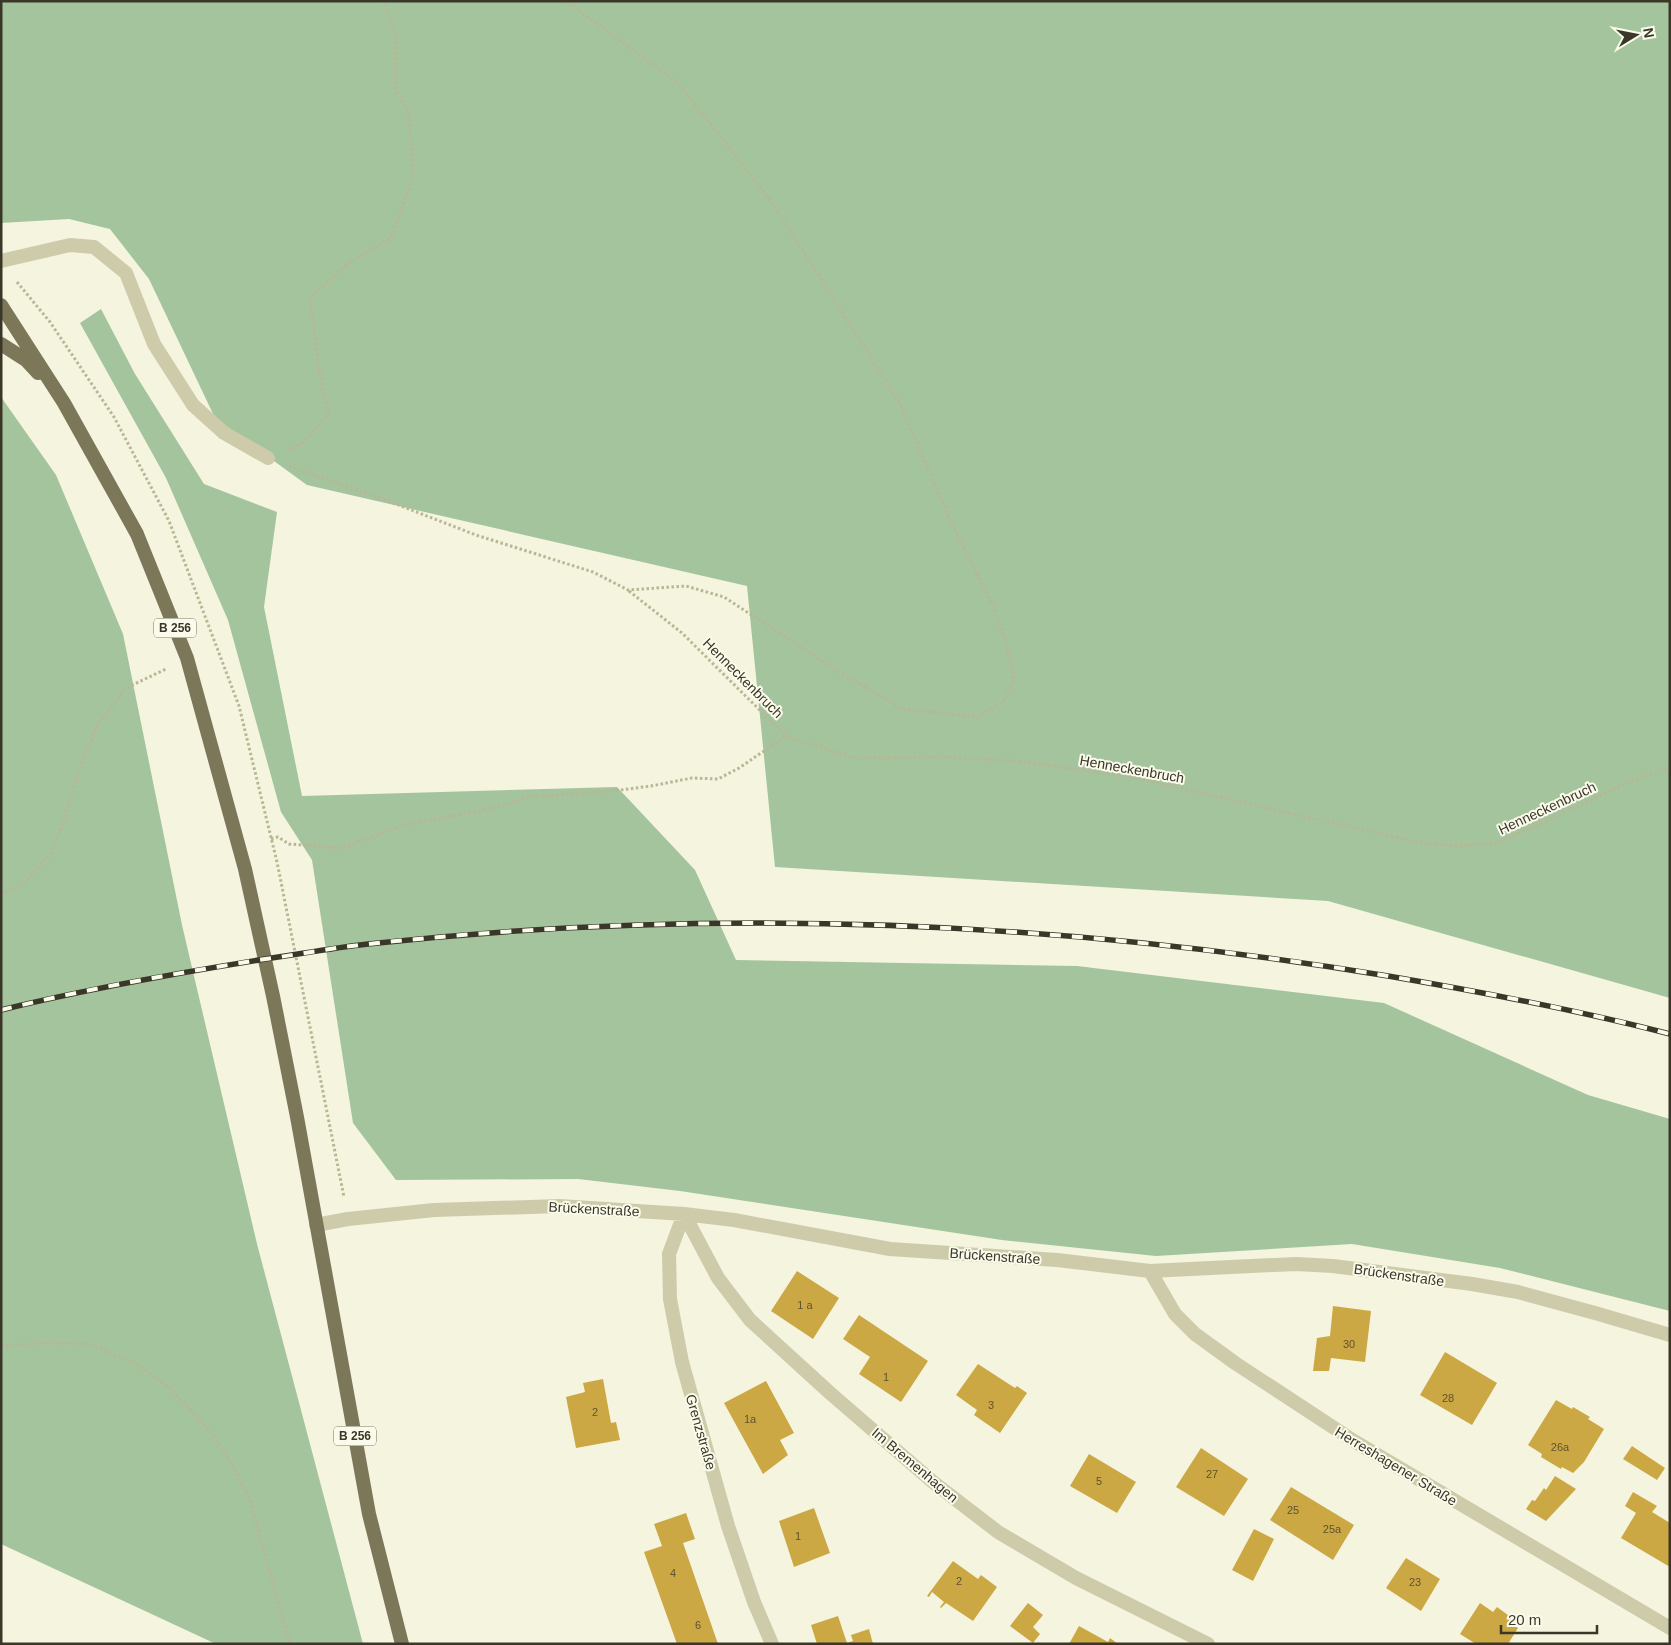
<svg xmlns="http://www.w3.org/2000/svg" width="1671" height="1645" viewBox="0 0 1671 1645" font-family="Arial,sans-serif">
  <rect width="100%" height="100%" fill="#f4f4df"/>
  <path fill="#a4c49d" d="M 1,1 L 1670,1 L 1670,998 L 1328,901 L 775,867 L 747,586 L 307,485 L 215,418 L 149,279 L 110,229 L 69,219 L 1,223 Z
    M 101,309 L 135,374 L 204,484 L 277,512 L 264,607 L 302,796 L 617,787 L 695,870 L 736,960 L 1077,966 L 1384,1003 L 1588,1095 L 1670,1119 L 1670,1311 L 1500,1268 L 1352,1244 L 1156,1256 L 1002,1240 L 680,1191 L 578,1179 L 396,1180 L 353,1123 L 312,860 L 281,812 L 228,620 L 166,478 L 80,323 Z
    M 1,397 L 56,475 L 123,634 L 182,925 L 257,1244 L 363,1644 L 216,1644 L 1,1544 Z"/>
  <path fill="#cca845" d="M 797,1271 L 839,1298 L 813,1339 L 771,1311 Z
    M 1333,1306 L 1371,1311 L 1365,1362 L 1331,1358 L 1329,1371 L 1313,1371 L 1317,1338 L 1330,1336 Z
    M 859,1315 L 928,1361 L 901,1402 L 859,1374 L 870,1357 L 843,1339 Z
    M 1445,1352 L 1497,1383 L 1472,1425 L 1420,1395 Z
    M 978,1364 L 1015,1388 L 1017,1386 L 1027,1393 L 1000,1433 L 974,1415 L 977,1410 L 956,1395 Z
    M 603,1379 L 611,1423 L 616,1422 L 620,1440 L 576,1448 L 566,1397 L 585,1392 L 583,1383 Z
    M 766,1381 L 794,1433 L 780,1440 L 788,1455 L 763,1474 L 724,1403 Z
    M 1556,1400 L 1572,1409 L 1573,1407 L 1590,1417 L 1588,1419 L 1604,1429 L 1584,1462 L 1573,1473 L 1562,1467 L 1561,1469 L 1541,1457 L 1542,1454 L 1528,1445 Z
    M 1632,1446 L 1665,1468 L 1657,1480 L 1623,1459 Z
    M 1201,1448 L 1248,1479 L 1224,1516 L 1176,1487 Z
    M 1089,1454 L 1136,1482 L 1117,1513 L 1070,1486 Z
    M 1555,1476 L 1576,1489 L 1546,1521 L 1526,1509 L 1532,1500 L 1535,1501 L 1544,1488 L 1546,1490 Z
    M 1291,1487 L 1354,1525 L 1333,1560 L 1270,1520 Z
    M 1633,1492 L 1657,1506 L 1652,1512 L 1670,1523 L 1670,1567 L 1621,1538 L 1636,1513 L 1625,1506 Z
    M 814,1508 L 830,1553 L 794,1567 L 779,1521 Z
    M 686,1513 L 695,1539 L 683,1543 L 718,1644 L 677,1644 L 644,1552 L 662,1546 L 654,1524 Z
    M 1254,1529 L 1274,1539 L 1253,1581 L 1232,1570 Z
    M 1406,1558 L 1440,1579 L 1421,1611 L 1386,1588 Z
    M 953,1561 L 978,1579 L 981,1575 L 997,1587 L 973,1621 L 946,1603 L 941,1608 L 940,1607 L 944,1602 L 932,1592 L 929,1597 L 927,1596 Z
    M 1028,1603 L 1043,1615 L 1033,1627 L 1040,1634 L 1033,1643 L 1010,1626 Z
    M 1480,1603 L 1493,1612 L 1497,1607 L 1516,1621 L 1513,1625 L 1518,1628 L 1508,1644 L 1476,1644 L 1460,1634 Z
    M 838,1616 L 847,1643 L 853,1641 L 851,1635 L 869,1629 L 873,1644 L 817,1644 L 811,1625 Z
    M 1079,1626 L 1108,1642 L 1110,1638 L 1118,1644 L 1069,1644 Z"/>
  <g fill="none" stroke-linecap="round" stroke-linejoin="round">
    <path stroke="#b9b693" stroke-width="3" stroke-dasharray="2.5 2.5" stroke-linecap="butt" d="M 17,282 L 50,322 L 114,417 L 169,521 L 239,706 L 277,862 L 344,1197
      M 288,450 L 301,444 L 329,414 L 320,376 L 310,298 L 345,266 L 391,238 L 412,179 L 413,157 L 408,112 L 395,88 L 396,35 L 383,1
      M 289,466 L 383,499 L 476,535 L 593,572 L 628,590 L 686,586 L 724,597 L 839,672 L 903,709 L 957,715 L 979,716 L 1002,703 L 1014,679 L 1006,642 L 993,606 L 949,518 L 899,402 L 774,205 L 679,84 L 566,1
      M 629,591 L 682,633 L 786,736 L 855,758 L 941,757 L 1016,761 L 1131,777 L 1421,843 L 1460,846 L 1499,843 L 1627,783 L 1670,767
      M 271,839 L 278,837 L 289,844 L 342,848 L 405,825 L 488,809 L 529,797 L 613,791 L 651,786 L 692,778 L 718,779 L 739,768 L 786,736
      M 1,894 L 23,884 L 50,855 L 63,823 L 80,768 L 97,726 L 126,688 L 166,669
      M 1,1346 L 46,1343 L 91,1344 L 137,1365 L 170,1388 L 210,1431 L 233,1466 L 250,1500 L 290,1644"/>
    <path stroke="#cdcba9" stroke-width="14" d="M 1,261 L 70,245 L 94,247 L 126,273 L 154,344 L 193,405 L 224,433 L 268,458"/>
    <path stroke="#cdcba9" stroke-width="14" d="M 684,1214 L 718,1278 L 750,1320 L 830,1393 L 933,1482 L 998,1532 L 1076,1578 L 1208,1644
      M 684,1214 L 669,1254 L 670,1299 L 682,1362 L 728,1526 L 754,1602 L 772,1644
      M 316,1225 L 348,1219 L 434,1210 L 559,1206 L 684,1214 L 734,1220 L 890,1249 L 1057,1260 L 1150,1271 L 1251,1266 L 1296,1264 L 1333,1266 L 1472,1284 L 1518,1292 L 1595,1313 L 1670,1335
      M 1150,1271 L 1175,1314 L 1195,1334 L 1235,1363 L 1354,1441 L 1670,1628"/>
    <path stroke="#7d775a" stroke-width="14" d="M 1,305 L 64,403 L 137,534 L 187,658 L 245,869 L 273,996 L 297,1117 L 369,1514 L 402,1644
      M 1,344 L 26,360 L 38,373"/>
    <g stroke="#3a3729" stroke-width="5.5">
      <path id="rail" d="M 1,1010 C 86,989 172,974 259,960 C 295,955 331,948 368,944 C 708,907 1051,920 1388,976 C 1482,992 1577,1010 1670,1034"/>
    </g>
    <use href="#rail" stroke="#fbfbec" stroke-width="4" stroke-dasharray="11" stroke-linecap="butt"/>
  </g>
  <g text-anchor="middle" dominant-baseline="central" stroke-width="4" stroke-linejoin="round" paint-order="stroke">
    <g font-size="11" fill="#5e5330">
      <text x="805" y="1305">1 a</text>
      <text x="1349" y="1344">30</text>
      <text x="886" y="1377">1</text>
      <text x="1448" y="1398">28</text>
      <text x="991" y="1405">3</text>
      <text x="595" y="1412">2</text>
      <text x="750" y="1419">1a</text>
      <text x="1560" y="1447">26a</text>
      <text x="1212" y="1474">27</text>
      <text x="1099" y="1481">5</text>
      <text x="1293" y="1510">25</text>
      <text x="1332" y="1529">25a</text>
      <text x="798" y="1536">1</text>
      <text x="673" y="1573">4</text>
      <text x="959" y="1581">2</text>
      <text x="1415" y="1582">23</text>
      <text x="698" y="1625">6</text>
    </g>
    <g fill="#fbfbec" stroke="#747264" stroke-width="1">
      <rect x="154" y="618.5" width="42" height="19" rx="4"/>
      <rect x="334" y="1426.5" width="42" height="19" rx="4"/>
    </g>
    <g font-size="12" font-weight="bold" fill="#3a3729">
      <text x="175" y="628">B 256</text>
      <text x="355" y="1436">B 256</text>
    </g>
    <g font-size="14" fill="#3a3729" stroke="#fbfbec">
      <text transform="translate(743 678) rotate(45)">Henneckenbruch</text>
      <text transform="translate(1132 769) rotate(10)">Henneckenbruch</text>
      <text transform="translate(1547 808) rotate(-25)">Henneckenbruch</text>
      <text transform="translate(594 1209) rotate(3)">Brückenstraße</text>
      <text transform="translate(995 1256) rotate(4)">Brückenstraße</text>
      <text transform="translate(1399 1275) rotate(8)">Brückenstraße</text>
      <text transform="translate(701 1432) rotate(74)">Grenzstraße</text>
      <text transform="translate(915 1465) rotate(40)">Im Bremenhagen</text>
      <text transform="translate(1396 1466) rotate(31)">Herreshagener Straße</text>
    </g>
  </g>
  <rect width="1671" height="1645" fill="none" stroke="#3a3729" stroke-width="5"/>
  <g transform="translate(1636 35) rotate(80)" stroke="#fbfbec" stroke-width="4" paint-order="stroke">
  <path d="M0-4L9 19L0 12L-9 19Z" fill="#3a3729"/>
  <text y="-8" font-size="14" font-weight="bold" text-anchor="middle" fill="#3a3729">N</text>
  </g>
  <path d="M1501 1625v8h96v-8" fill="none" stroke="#3a3729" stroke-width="2.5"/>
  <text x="1508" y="1625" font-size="15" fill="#3a3729" stroke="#fbfbec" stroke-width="4" paint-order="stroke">20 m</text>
</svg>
